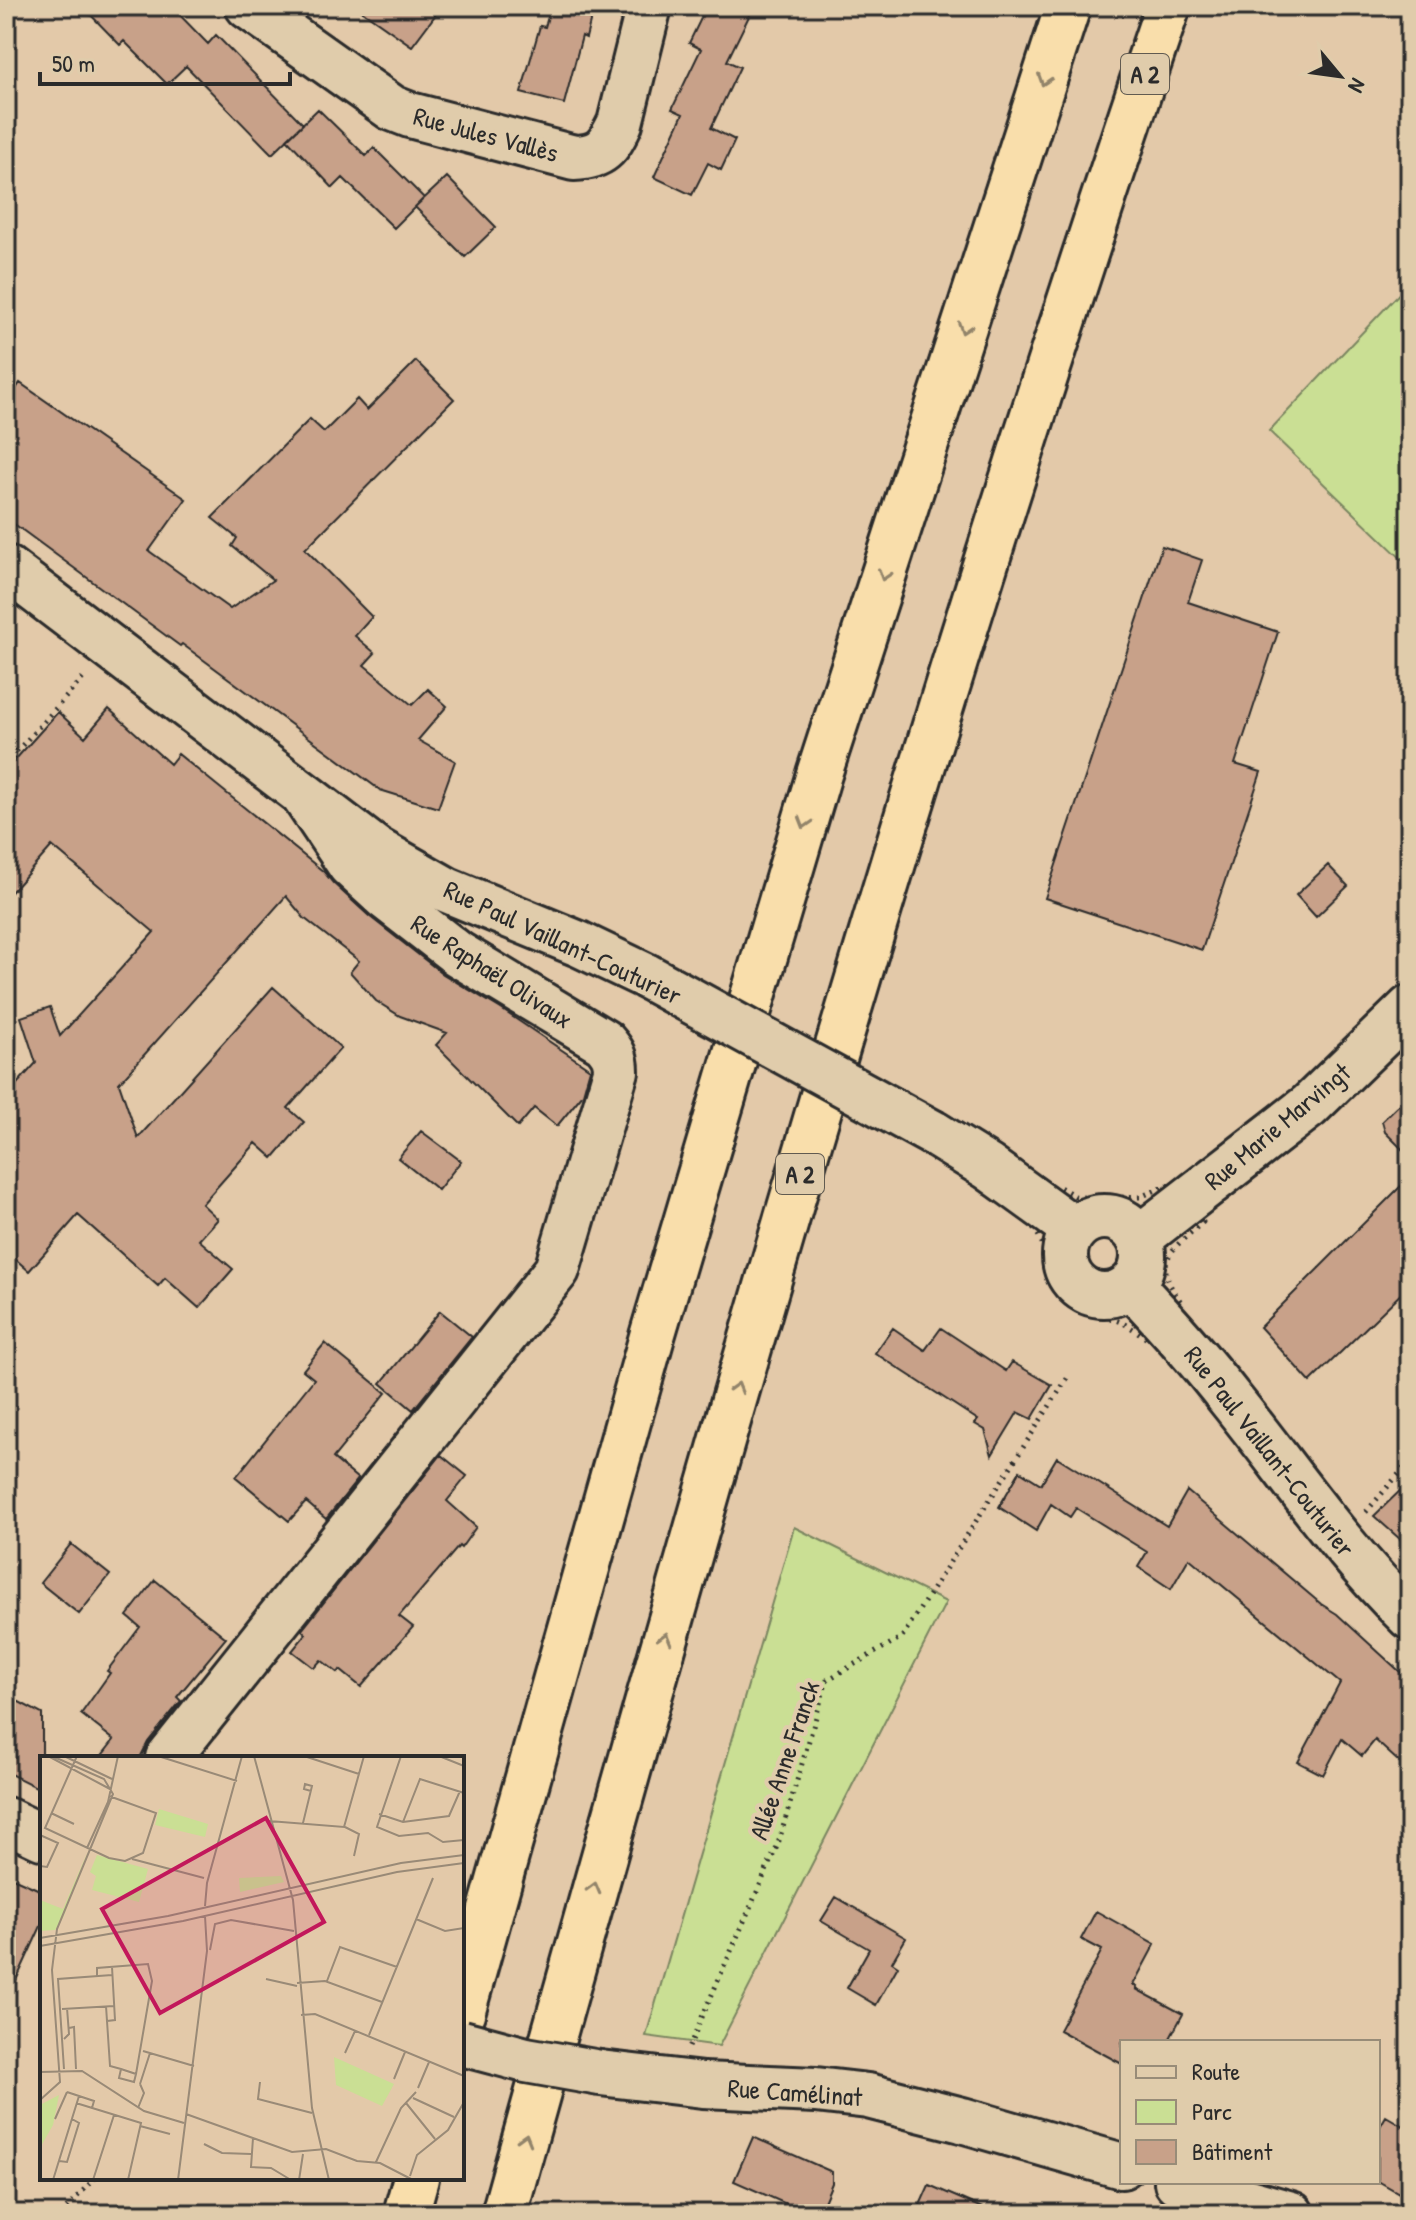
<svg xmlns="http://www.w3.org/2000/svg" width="1416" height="2220" viewBox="0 0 1416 2220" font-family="'Patrick Hand',sans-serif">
  <rect width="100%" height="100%" fill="#e3c9a9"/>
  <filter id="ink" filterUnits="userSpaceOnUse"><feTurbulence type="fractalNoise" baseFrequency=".0125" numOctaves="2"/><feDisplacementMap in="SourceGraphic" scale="16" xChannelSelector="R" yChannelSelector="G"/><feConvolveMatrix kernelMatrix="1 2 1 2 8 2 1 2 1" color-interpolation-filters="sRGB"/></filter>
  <g filter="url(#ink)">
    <path fill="#cadf94" stroke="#7a8560" stroke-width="2" d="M 1410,282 L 1410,567 L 1269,431 Z
      M 794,1527 L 946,1602 L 719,2046 L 646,2036 Z"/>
    <path fill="#c8a189" stroke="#2b2b2b" stroke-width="2" d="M 82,6 L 171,6 L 208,44 L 216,35 L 303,124 L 272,154 L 186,66 L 167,84 L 124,41 L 120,45 Z
      M 355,6 L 442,6 L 412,46 Z
      M 551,6 L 594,6 L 586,38 L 582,36 L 564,104 L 521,93 L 540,26 L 545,27 Z
      M 707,6 L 754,6 L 727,61 L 740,67 L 711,128 L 735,140 L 721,170 L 708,163 L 692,195 L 654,177 L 683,114 L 672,109 L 701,49 L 689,43 Z
      M 318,109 L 366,156 L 374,148 L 424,198 L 394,228 L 343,178 L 333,188 L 287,139 Z
      M 447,177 L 496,227 L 465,257 L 415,207 Z
      M 416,361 L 454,399 L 305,549 L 372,617 L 355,636 L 375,653 L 364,665 L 412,705 L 428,689 L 447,706 L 418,740 L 455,761 L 438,808 L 380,790 L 182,644 L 180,646 L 6,518 L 6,403 L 20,383 L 186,499 L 149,551 L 230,609 L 273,580 L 232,546 L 237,538 L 212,518 L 310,419 L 324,432 L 357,399 L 367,410 Z
      M 1162,546 L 1202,560 L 1188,602 L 1278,632 L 1235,764 L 1261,772 L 1202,950 L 1045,898 Z
      M 109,709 L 170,764 L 178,754 L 324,872 L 333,883 L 369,916 L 443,974 L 501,1009 L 590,1069 L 583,1094 L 557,1126 L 534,1108 L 518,1127 L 436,1045 L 447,1033 L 400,1016 L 376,1001 L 350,972 L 359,961 L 304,918 L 286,896 L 119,1083 L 138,1138 L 273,987 L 341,1048 L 288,1108 L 304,1122 L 273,1158 L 256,1143 L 202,1204 L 218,1219 L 199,1240 L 233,1269 L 199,1308 L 165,1278 L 158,1286 L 78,1215 L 29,1271 L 6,1251 L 6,1096 L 36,1063 L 21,1017 L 50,1007 L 60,1036 L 154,932 L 52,846 L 6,898 L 6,770 L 58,712 L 85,737 Z
      M 1328,865 L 1348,886 L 1316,917 L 1296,895 Z
      M 1410,1094 L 1410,1157 L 1385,1132 L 1382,1121 Z
      M 421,1131 L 461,1161 L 438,1190 L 398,1158 Z
      M 1410,1177 L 1410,1285 L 1310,1382 L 1260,1327 Z
      M 440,1311 L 472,1337 L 413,1410 L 381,1383 Z
      M 893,1328 L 925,1350 L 941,1328 L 1006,1371 L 1012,1362 L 1052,1385 L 1032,1419 L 1018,1412 L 992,1455 L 985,1430 L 975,1424 L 978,1420 L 875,1353 Z
      M 325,1343 L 386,1393 L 333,1458 L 358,1479 L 326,1519 L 306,1502 L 289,1521 L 236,1477 L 314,1379 L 303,1370 Z
      M 441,1455 L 467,1476 L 447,1501 L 476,1527 L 461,1548 L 459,1546 L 399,1616 L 413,1627 L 361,1687 L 340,1670 L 338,1673 L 321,1660 L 314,1668 L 292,1651 L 306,1634 L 302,1630 Z
      M 1057,1457 L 1167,1526 L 1187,1491 L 1321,1604 L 1337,1614 L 1410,1681 L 1410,1772 L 1375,1740 L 1362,1756 L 1342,1739 L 1323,1775 L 1298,1762 L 1340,1683 L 1189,1558 L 1171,1589 L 1138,1567 L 1147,1552 L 1076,1508 L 1070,1517 L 1051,1504 L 1036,1531 L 999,1507 L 1020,1471 L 1041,1484 Z
      M 1410,1481 L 1410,1548 L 1374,1516 Z
      M 71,1544 L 110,1575 L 79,1614 L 40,1583 Z
      M 155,1580 L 226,1638 L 177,1697 L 181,1701 L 148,1742 L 140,1758 L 100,1758 L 114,1740 L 81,1714 L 110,1673 L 107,1671 L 140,1627 L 127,1616 Z
      M 6,1695 L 42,1714 L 42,1790 L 6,1772 Z
      M 6,1875 L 42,1891 L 42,1924 L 6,2002 Z
      M 836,1897 L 906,1938 L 892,1962 L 898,1966 L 876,2005 L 847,1988 L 869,1949 L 821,1921 Z
      M 1096,1911 L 1155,1944 L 1133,1985 L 1137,1987 L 1136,1989 L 1183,2014 L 1168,2042 L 1122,2042 L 1122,2064 L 1059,2030 L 1102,1950 L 1081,1939 Z
      M 1386,2116 L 1410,2130 L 1410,2177 L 1401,2194 L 1378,2181 L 1378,2130 Z
      M 753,2137 L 832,2172 L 832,2183 L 819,2214 L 788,2214 L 791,2206 L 734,2181 Z
      M 929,2185 L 996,2214 L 916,2214 Z"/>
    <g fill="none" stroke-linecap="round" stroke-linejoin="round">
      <g stroke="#2b2b2b" stroke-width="50">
        <path id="minor" d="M 248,6 L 392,108 L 410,115 L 574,158 C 602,157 608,148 620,123 L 649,6
          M 6,568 L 375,849 L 447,890 L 579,944 L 646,976
          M 933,1133 L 988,1167 L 1075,1230
          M1065 1256a39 39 0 1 1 78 0a39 39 0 1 1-78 0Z
          M 1139,1238 L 1309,1106 L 1410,1008
          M 1131,1285 C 1166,1322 1200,1360 1231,1400 C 1290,1473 1342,1551 1410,1617
          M 168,1758 L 557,1270 L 616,1071 C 616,1058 613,1052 604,1042 L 458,954 L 386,898 L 350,865 L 303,795
          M 6,1820 L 42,1837
          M 600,2073 L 703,2085 L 816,2090 L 868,2096 L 962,2120 L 1122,2166
          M 1177,2182 L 1291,2214"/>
      </g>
      <g stroke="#2b2b2b" stroke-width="50">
        <path id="highway" d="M 462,2013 L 653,1333 L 819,774 L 1068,6
          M 406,2214 L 416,2178
          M 504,2214 C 710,1473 920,734 1168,6"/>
      </g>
      <path stroke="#2b2b2b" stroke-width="5" stroke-dasharray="2 6" stroke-linecap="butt" d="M 6,763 L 86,675
        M 1177,1181 L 1203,1222 C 1170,1251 1150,1262 1182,1303 L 1147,1339 C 1137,1331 1127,1324 1115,1320 C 1099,1316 1081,1315 1068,1303 C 1051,1285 1052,1262 1041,1241 C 1038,1233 1032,1227 1026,1221 L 1056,1185 L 1075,1196 L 1091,1198 L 1140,1197 Z
        M 1366,1512 L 1410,1461
        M 689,2047 L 778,1844 L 827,1680 L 902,1637 L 1070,1374
        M 61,2214 L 95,2178"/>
      <use href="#minor" stroke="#e0ccab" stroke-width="44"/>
      <use href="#highway" stroke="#f9deab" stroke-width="44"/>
      <g stroke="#2b2b2b" stroke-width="50" stroke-linecap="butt">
        <path id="minor-bridge" d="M 646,976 L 933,1133
          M 462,2043 L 526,2060 L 600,2073"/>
      </g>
      <use href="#minor-bridge" stroke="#e0ccab" stroke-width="44"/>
    </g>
    <defs><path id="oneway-chevron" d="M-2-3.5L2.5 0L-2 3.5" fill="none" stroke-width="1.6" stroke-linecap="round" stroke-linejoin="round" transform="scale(2)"/></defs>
    <g stroke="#92846b">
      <use href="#oneway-chevron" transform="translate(1044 80) rotate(108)"/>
      <use href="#oneway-chevron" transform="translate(964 328) rotate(108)"/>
      <use href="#oneway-chevron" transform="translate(884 575) rotate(108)"/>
      <use href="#oneway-chevron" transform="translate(805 823) rotate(107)"/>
      <use href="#oneway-chevron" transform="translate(737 1388) rotate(-74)"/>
      <use href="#oneway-chevron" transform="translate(665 1638) rotate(-74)"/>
      <use href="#oneway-chevron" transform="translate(594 1888) rotate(-75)"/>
      <use href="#oneway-chevron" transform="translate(525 2139) rotate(-74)"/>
    </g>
  </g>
  <g text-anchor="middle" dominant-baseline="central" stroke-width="8" stroke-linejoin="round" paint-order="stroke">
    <g fill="#e0ccab" stroke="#615b51" stroke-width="2">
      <rect x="1121" y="54" width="48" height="40" rx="6"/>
      <rect x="776" y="1154" width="48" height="40" rx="6"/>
    </g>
    <g font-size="24" font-weight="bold" fill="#2b2b2b">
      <text x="1145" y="74">A 2</text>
      <text x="800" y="1174">A 2</text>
    </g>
    <g font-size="26" fill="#2b2b2b" stroke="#e0ccab">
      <text transform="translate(486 134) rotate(15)">Rue Jules Vallès</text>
      <text transform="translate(563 942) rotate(25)">Rue Paul Vaillant-Couturier</text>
      <text transform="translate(492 971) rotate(33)">Rue Raphaël Olivaux</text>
      <text transform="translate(1277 1126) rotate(-40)">Rue Marie Marvingt</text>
      <text transform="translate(1270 1451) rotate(52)">Rue Paul Vaillant-Couturier</text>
      <text transform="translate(784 1760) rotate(-71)">Allée Anne Franck</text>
      <text transform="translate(795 2092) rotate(4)">Rue Camélinat</text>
    </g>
  </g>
  <g transform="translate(40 1756)">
    <rect width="424" height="424" fill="#e3c9a9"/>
    <path d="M 119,53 L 168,68 L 165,81 L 115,69 ZM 48,95 L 23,162 L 15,174 L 0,175 L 0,144 L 23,153 ZM 57,99 L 108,113 L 99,146 L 52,134 L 56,120 L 50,116 ZM 241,120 L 244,126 L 200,136 L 199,122 ZM 294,301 L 354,328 L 342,350 L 296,329 ZM 19,339 L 13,369 L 0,392 L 0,349 Z" fill="#cadf94"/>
    <path fill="none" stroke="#998a77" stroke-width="2" d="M 8,0 L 70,33M 24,0 L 72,23M 37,0 L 5,72 L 69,102 L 85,105 L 103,97 L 116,57 L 69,40M 118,0 L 197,25M 214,0 L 253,144 L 272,352 L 289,424M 264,0 L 319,18M 361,0 L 337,71 L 359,80 L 388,77 L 403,86 L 424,84M 399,0 L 424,10M 11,57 L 34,68M 339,58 L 363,66 L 409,60 L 420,35M 229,65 L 304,71 L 324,0M 363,66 L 380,23 L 424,37M 263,67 L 272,30 L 265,28 L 264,33 L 271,35M 305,71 L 319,78 L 314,100M 0,79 L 18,87 L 7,111 L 0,110M 47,92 L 68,46 L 78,0M 92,103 L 164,122M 165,150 L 167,127 L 202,0M 376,163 L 405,175 L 424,172M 0,182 L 128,160 L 361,107 L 424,99M 0,190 L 143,165 L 357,116 L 424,107M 170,194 L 175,168 L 191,164 L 254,175M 57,220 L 57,212 L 108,208 L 112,225 L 96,318M 226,223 L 257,230M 287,225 L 300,191 L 357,211M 257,227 L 285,225 L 342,246M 66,250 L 70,310 L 81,313 L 96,318 L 94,326 L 79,322 L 81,313M 22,253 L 74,250M 261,259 L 275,258 L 424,320M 67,265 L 75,264 L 72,211M 29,272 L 34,271 L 36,313M 329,279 L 393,122M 24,283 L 29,278 L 27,252M 103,295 L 154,310M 305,297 L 315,275M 24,313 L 18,223 L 72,219M 0,316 L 42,315 L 104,355 L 144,367M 354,323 L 365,296M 220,326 L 218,343 L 272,357M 100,328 L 110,297M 378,332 L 389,306M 27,336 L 54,345 L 52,352M 373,342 L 414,361M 0,344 L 20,326 L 12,214 L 17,173 L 73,38 L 64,23 L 12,0M 36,347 L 101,367 L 88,424M 366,347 L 395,383M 98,352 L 104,337 L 100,328M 146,358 L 252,396 L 286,393 L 317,405 L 340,407 L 373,424M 15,363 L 27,336M 100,370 L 130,378M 213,382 L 211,411 L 231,412 L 251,424M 164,388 L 182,397 L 211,398M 19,405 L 27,406 L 39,367 L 32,363M 336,406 L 361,352 L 376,336M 370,420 L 377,399 L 408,374 L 424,346M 13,424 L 39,340M 53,424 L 74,359M 138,424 L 167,195 L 165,160M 259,424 L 263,398"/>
    <path fill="#c2185b" fill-opacity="0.15" stroke="#c2185b" stroke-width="4" d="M 226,62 L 284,166 L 120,257 L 62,153 Z"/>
    <rect width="424" height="424" fill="none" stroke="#2b2b2b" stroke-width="4"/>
  </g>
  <rect width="1416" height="2220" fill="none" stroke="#e0ccab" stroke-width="32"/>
  <rect x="16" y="16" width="1384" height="2188" fill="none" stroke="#2b2b2b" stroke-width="3" filter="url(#ink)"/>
  <rect x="1120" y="2040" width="260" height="144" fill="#e0ccab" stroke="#988c78" stroke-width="2"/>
  <rect x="1136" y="2066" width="40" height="12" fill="#e0ccab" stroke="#988c78" stroke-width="2"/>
  <text x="1192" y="2080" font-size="24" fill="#2b2b2b">Route</text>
  <rect x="1136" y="2100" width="40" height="24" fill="#cadf94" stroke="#988c78" stroke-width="2"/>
  <text x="1192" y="2120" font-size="24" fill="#2b2b2b">Parc</text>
  <rect x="1136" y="2140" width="40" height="24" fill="#c8a189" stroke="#988c78" stroke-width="2"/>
  <text x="1192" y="2160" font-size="24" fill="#2b2b2b">Bâtiment</text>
  <g transform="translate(1340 76) rotate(119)" stroke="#e0ccab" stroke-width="6" paint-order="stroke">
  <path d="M0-6L14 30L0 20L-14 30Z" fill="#2b2b2b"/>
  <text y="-12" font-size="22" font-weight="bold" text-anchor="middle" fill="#2b2b2b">N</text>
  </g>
  <path d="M40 72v12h250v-12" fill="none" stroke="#2b2b2b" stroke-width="4"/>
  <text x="52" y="72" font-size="24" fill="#2b2b2b" stroke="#e0ccab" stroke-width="6" paint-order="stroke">50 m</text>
</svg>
